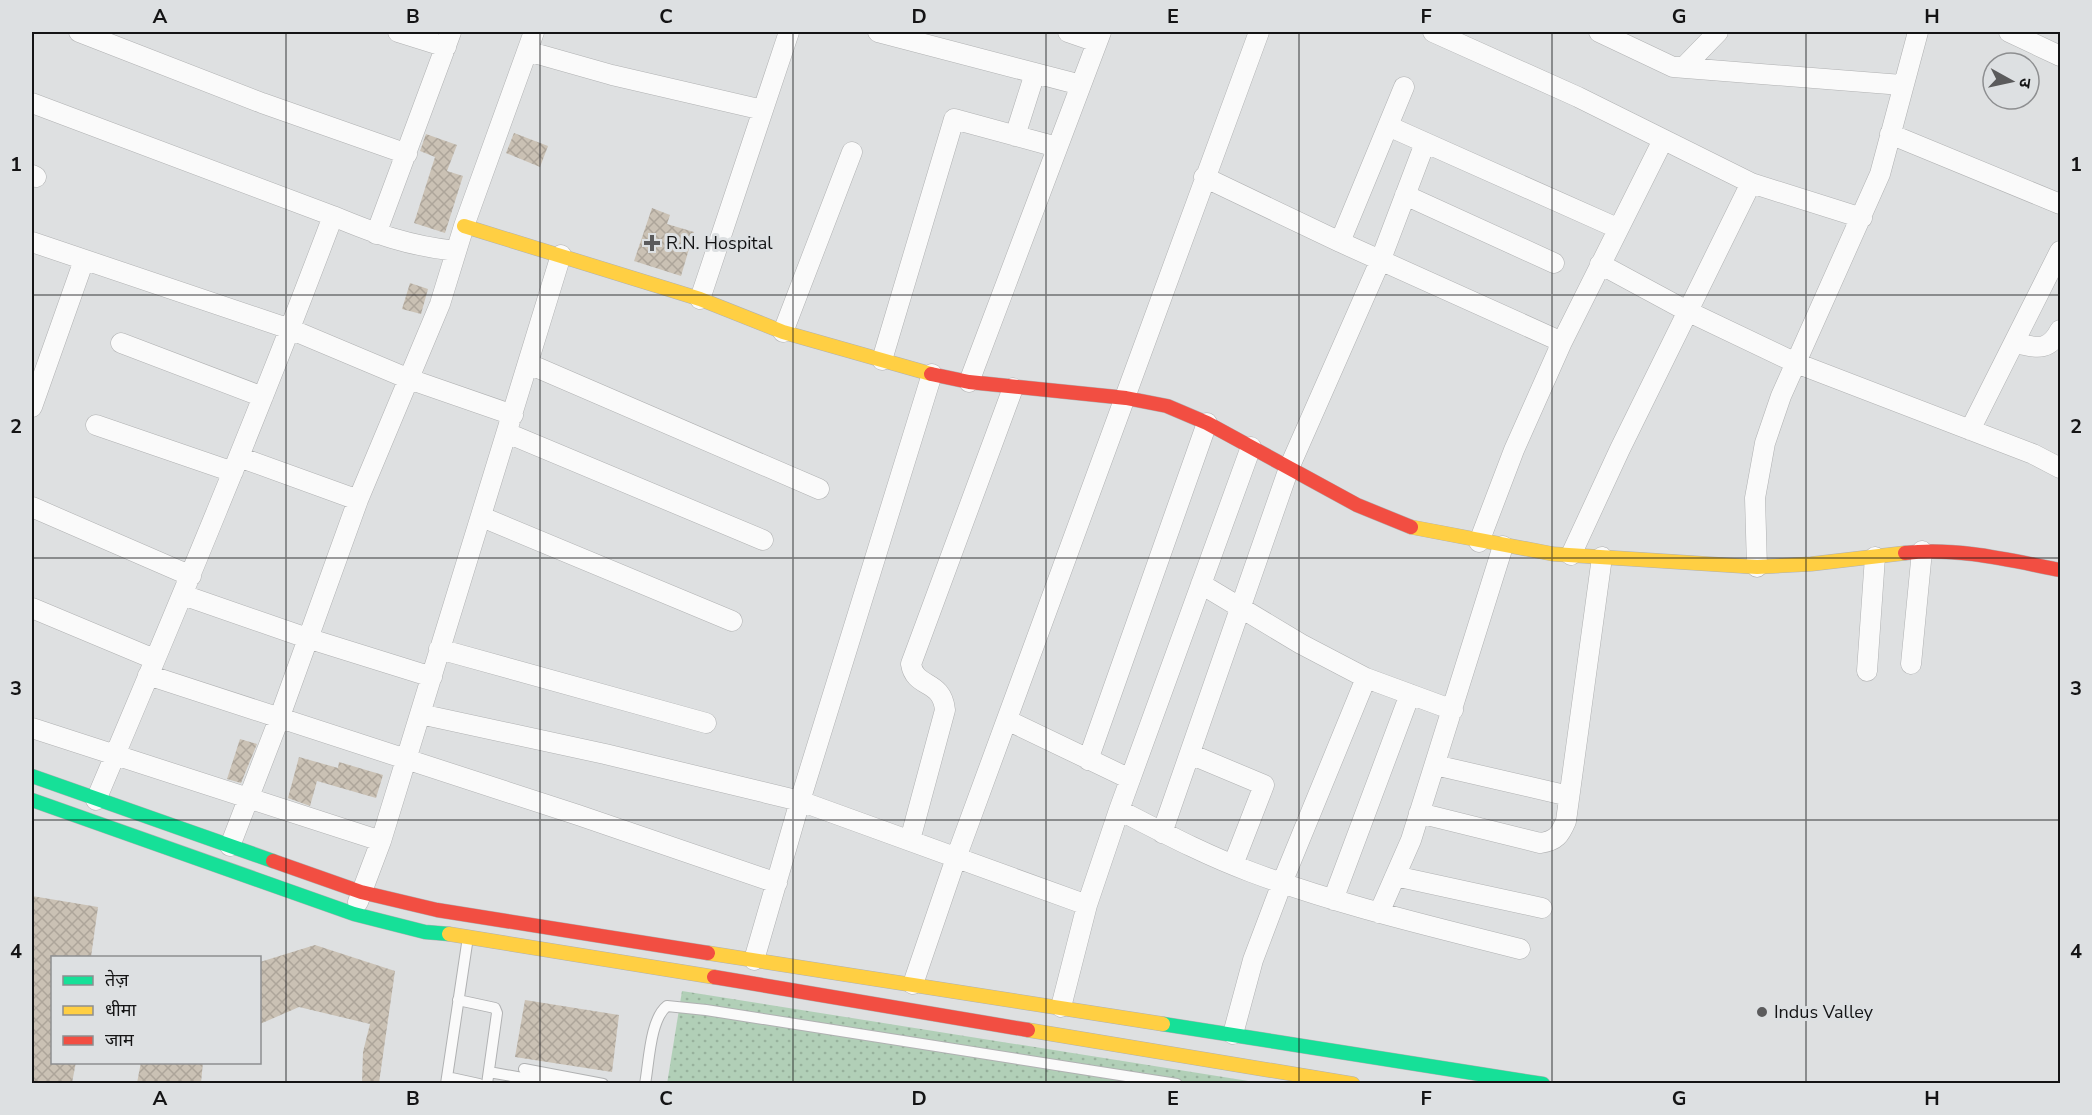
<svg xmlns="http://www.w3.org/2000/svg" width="2092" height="1115" viewBox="0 0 2092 1115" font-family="'Nunito Sans','Noto Sans Devanagari',sans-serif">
  <defs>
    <pattern id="grass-dots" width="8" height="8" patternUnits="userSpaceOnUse" patternTransform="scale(1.5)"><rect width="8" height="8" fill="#b1cfb7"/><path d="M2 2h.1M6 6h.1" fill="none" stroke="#97b19c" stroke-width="1.8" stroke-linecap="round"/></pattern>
    <pattern id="building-cross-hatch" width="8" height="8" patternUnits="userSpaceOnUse" patternTransform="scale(1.5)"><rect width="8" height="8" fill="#cac1b4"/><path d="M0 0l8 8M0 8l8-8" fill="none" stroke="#ada59a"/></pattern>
  </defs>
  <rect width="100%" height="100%" fill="#dee0e1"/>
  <path fill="url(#grass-dots)" d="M 682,991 L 1261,1083 L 667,1084 Z"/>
  <path fill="url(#building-cross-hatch)" d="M 514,133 L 548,146 L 540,167 L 506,153 Z
    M 426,134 L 457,145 L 447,171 L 463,176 L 445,233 L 414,223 L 435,157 L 420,151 Z
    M 652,208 L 670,215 L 667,224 L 694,232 L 681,276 L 634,261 Z
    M 410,283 L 428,289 L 421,314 L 402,309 Z
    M 240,739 L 257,744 L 241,783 L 227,779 Z
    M 299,757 L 338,768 L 339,762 L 383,775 L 376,798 L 317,781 L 310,806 L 288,798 Z
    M 32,896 L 98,907 L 91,957 L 52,957 L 52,1062 L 76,1062 L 72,1083 L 32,1083 Z
    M 315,945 L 395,971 L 379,1083 L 362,1083 L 363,1052 L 370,1024 L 299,1007 L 260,1024 L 260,962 Z
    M 525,1000 L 619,1015 L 612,1072 L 515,1057 Z
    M 141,1062 L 203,1062 L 201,1083 L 137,1083 Z"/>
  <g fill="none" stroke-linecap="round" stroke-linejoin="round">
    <g stroke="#b0b1b2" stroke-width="12">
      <path id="lane" d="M 458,1000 L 495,1008 L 497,1013 L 487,1084
        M 524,1069 L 603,1084
        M 489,1072 L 556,1084
        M 447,1077 L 479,1084
        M 446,1084 L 468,937
        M 645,1084 C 649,1063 650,1019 667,1006 L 706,1010 L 1177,1084"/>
    </g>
    <g stroke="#b0b1b2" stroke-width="21">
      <path id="street" d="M 79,32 L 262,103 L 407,154
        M 398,32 L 446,47
        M 878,32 L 1081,85
        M 1068,32 L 1097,42
        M 1433,32 L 1578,97 L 1751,183 L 1862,218
        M 1599,32 L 1673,67 L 1684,67 L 1718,32
        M 2009,32 L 2060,56
        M 527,51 L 612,75 L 763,110
        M 1673,67 L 1902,85
        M 32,103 L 333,216 C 376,234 409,246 456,251
        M 1388,126 L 1617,228
        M 1890,134 L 2060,204
        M 1015,136 L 1035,73
        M 32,175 L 36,177
        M 1204,177 L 1340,242 L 1562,342
        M 1405,195 L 1554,263
        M 376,234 L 451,32
        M 32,242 L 290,329 L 409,379 L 513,415
        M 1340,242 L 1404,87
        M 1600,264 L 1687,311 L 1796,363 L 2033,454 L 2060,468
        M 700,299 L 789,32
        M 783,332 L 852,152
        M 121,343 L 263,397
        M 2014,343 C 2036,347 2048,353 2060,330
        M 882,360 L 954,119 L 1057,147
        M 529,364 L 819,489
        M 969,382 L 1101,32
        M 32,407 L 84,260
        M 96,425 L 233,472
        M 1970,430 L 2060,251
        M 507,433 L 763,540
        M 239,457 L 358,500
        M 32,507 L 191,576
        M 482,517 L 732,621
        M 1479,542 L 1514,450 L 1562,342 L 1663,140
        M 1571,555 L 1620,449 L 1751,183
        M 1757,567 L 1755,498 L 1765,443 L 1781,396 L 1880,174 L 1918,32
        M 1201,584 L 1301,644 L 1366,678 L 1453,710
        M 183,595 L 307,638 L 432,677
        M 32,608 L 154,659
        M 439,649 L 706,723
        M 1911,664 L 1922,551
        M 1867,671 L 1875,557
        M 148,675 L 578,815 L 777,883
        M 420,714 L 605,754 L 800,801 L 1087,905
        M 1007,720 L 1130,779
        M 32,728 L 381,841
        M 1190,754 L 1264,785 L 1233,865
        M 1088,760 L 1207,423
        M 1435,765 L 1569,796
        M 96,800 C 178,606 259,413 333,216
        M 1119,810 L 1251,447
        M 1419,813 L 1540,843 C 1556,841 1560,835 1566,821 L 1602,557
        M 1162,833 L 1289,468 L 1381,259 L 1425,143
        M 910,840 L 945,710 C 942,679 915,689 911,664 L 1013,388
        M 230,846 L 279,719 L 358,500 L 440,304 L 464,226 L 534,32
        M 1395,876 L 1542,908
        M 1333,900 L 1410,694
        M 358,902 L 381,841 L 561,255
        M 1379,913 L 1411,840 L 1503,546
        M 754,960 L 800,801 L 932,374
        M 913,984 L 956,858 L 1259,32
        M 1061,1007 L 1087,905 L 1119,810 C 1162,832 1205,855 1251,872 C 1339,905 1430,926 1520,949
        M 1233,1034 L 1253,960 L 1282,883 L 1366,678"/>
    </g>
    <g stroke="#b0b1b2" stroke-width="15">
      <path id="fast" d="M 32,776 L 273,861
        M 32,800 L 354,914 L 425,932 L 449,934
        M 1163,1024 L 1543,1084"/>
    </g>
    <g stroke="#b0b1b2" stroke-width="15">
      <path id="slow" d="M 464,226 L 700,299 L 783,332 L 931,374
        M 1411,527 L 1553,554 L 1757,567 L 1811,564 L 1905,553
        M 449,934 L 714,977
        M 708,953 L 1163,1024
        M 1028,1030 L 1353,1084"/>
    </g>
    <g stroke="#b0b1b2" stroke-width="15">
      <path id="jam" d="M 931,374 L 969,382 L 1126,398 L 1167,406 L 1207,423 L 1357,505 L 1411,527
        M 1905,553 C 1957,547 2009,560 2060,570
        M 273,861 L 361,892 L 437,910 L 708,953
        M 714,977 L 1028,1030"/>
    </g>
    <use href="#lane" stroke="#fafafa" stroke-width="10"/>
    <use href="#street" stroke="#fafafa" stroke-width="20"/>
    <use href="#fast" stroke="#16e098" stroke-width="14"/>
    <use href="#slow" stroke="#ffcf43" stroke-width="14"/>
    <use href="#jam" stroke="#f24e42" stroke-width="14"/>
  </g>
  <path fill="none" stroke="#141415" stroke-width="1.5" stroke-opacity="0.55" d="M 286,32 L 286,1084M 540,32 L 540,1084M 793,32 L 793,1084M 1046,32 L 1046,1084M 1299,32 L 1299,1084M 1552,32 L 1552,1084M 1806,32 L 1806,1084M 32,295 L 2060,295M 32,558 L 2060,558M 32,820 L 2060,820"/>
  <g fill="#5b5b5c" stroke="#dde0e2" stroke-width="2">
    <path d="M649 234h6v6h6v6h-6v6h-6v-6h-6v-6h6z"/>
    <circle cx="1762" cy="1012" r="6"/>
  </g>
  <g text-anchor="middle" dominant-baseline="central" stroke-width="6" stroke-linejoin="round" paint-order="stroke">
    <g font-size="18" fill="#141415" stroke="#dde0e2" text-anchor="start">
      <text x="666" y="243">R.N. Hospital</text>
      <text x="1774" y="1012">Indus Valley</text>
    </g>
  </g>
  <rect width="2092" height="1115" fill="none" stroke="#dde0e2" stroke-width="66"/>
  <rect x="51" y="956" width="210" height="108" fill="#dde0e2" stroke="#8d8e90" stroke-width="1.5"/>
  <rect x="63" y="976" width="30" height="9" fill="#16e098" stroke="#8d8e90" stroke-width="1.5"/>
  <text x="105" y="986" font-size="18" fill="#141415">तेज़</text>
  <rect x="63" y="1006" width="30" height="9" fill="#ffcf43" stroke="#8d8e90" stroke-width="1.5"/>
  <text x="105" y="1016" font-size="18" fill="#141415">धीमा</text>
  <rect x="63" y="1036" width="30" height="9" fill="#f24e42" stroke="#8d8e90" stroke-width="1.5"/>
  <text x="105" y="1046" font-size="18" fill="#141415">जाम</text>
  <g transform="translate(2011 81) rotate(98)"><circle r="28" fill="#dde0e2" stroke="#8d8e90" stroke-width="1.5"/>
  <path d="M0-4.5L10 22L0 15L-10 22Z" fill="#5b5b5c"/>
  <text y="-9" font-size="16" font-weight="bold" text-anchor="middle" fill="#141415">उ</text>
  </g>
  <rect x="33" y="33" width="2026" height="1049" fill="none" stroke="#141415" stroke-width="2"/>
  <g font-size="20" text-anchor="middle" font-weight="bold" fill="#141415">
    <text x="160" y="23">A</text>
    <text x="413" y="23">B</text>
    <text x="666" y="23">C</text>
    <text x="919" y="23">D</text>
    <text x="1173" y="23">E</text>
    <text x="1426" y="23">F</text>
    <text x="1679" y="23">G</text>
    <text x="1932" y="23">H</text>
    <text x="16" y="171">1</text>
    <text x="2076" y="171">1</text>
    <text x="16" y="433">2</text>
    <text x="2076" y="433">2</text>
    <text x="16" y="695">3</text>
    <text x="2076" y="695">3</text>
    <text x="16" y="958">4</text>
    <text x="2076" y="958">4</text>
    <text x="160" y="1105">A</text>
    <text x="413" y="1105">B</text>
    <text x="666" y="1105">C</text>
    <text x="919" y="1105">D</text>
    <text x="1173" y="1105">E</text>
    <text x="1426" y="1105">F</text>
    <text x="1679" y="1105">G</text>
    <text x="1932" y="1105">H</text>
  </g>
</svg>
